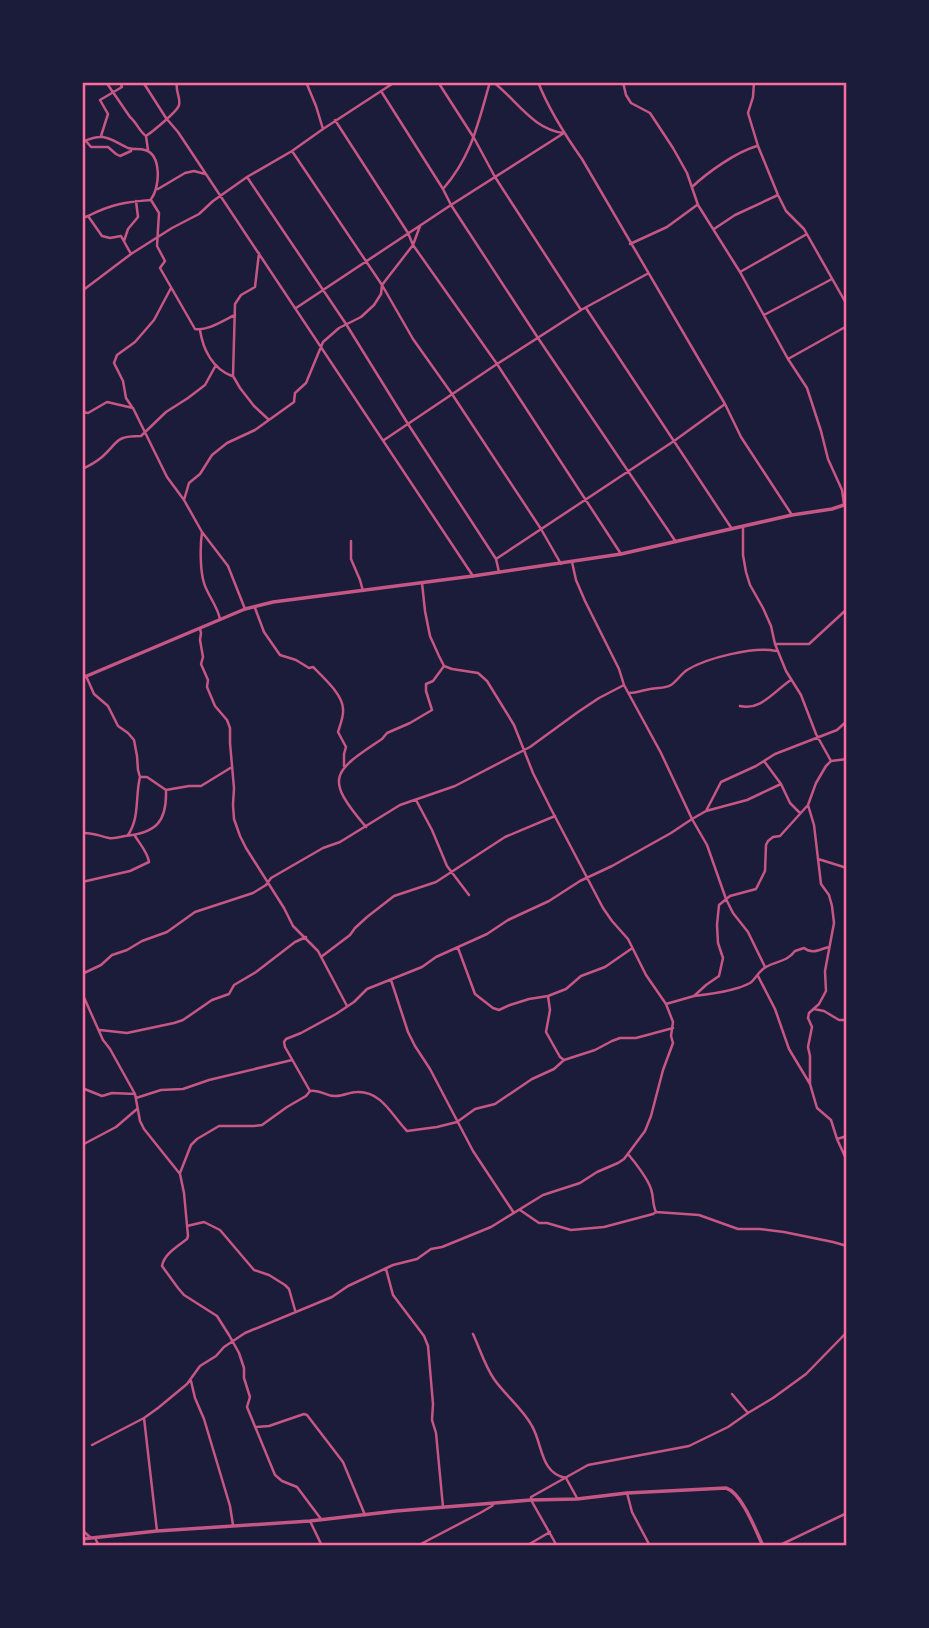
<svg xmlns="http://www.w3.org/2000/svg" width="929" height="1628" viewBox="0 0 929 1628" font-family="'Public Sans',sans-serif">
  <rect width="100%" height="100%" fill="#1b1b3a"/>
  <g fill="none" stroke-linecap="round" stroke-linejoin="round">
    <path stroke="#c65784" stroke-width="2.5" d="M 106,82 L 130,117 C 137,123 139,131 146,136 C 152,132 178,111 179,105 C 181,97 175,92 177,82
      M 143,82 L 166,118 L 178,132 C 276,281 376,428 473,576
      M 306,82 L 316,106 L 323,129
      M 438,82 L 474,138 L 495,177 L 581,310
      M 493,82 C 516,99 533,130 564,133
      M 538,82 C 549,110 565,135 582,159 L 725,404 L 741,437 L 792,515
      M 623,82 L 626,95 L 631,103 L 650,113 L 673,148 L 687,173 L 698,205 L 740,272 L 788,359 L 847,326
      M 754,82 L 753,97 L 748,113 L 758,146 L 778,195 L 786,211 L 804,229 L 847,305
      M 381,91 L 443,189 L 451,205 L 538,338 L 676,542
      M 335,120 L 408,233 L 413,245 L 497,364 L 621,554
      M 101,136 L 108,114 L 100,100 L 122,87 L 120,82
      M 146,136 L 148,150
      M 86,141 L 91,147 L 108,147 L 116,154 L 120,156 L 131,151
      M 82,142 C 104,132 108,138 128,148 C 134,150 139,148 145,150 C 162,155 160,188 151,199
      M 292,151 L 382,285 L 413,339 L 452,394 L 541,529 L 561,564
      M 247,177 L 346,324 L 408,424 L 496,559 L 499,572
      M 692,187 C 708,172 736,152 757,146
      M 158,189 L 185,173 L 194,171 L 205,174
      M 443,189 C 472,156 478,123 490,82
      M 88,216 C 112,204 125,202 151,200 L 159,213 L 157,246 L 165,261 L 160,268 L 195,329 C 208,331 222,321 235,315
      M 82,218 L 88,216 L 102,236 L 110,238 L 121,236 L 131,254
      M 714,229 L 735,215 L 778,195
      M 124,241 L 128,229 L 138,217 L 136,201
      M 630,244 L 667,227 L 697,205
      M 259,253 L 255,287 L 241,295 L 235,304 L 233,376 L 240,388 L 254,406 L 268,419
      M 740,272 L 807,234
      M 82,291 L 131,254 L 172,228 L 199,214 L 213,201 L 247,177 L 292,151 L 323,129 L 395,82
      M 296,308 L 451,205 L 564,133
      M 586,308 L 732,529
      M 764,315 L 832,279
      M 200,330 C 203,350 213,369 232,376
      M 788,359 L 807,388 L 821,431 L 828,459 L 842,490 L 844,504
      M 132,407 L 126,398 L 123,381 L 114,363 L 117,355 L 135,342 L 154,320 L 171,288
      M 82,412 L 88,413 L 107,402 L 133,408 L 167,477 L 184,500
      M 384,440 L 497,364 L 581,310 L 647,274
      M 82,469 C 89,466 96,462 102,457 C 119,442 114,436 141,436 L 166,412 L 188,398 L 205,385 L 216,365
      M 743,527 L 743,555 L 746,572 L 750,585 L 763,608 L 771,626 L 775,644 L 786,671 L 801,695 L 816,734 L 831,761
      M 202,532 C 200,546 200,570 204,583 C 208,596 217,605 220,619
      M 351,541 L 351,559 L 360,580 L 363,591
      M 496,559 L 674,441 L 725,404
      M 255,608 L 264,632 L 280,655 L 296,660 L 309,668 L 313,667 C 323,677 343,695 343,709 C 344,716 340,725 338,732 L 346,747 L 344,754 L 344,766
      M 245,609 L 228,566 L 202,532 L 184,500 L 189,483 L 200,474 L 212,455 L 227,443 L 255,430 L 294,402 L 295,393 L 306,383 L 323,342 L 339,328 L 361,317 L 374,305 L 381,294 L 382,285 L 413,245 L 420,226
      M 200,629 L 201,633 L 200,640 L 203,657 L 201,664 L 208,680 L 207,687 L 215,706 L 227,720 L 230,728 L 230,743 L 234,788 L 233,805 L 234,819 L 240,836 L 246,848 L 284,908 L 293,926 L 318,951 L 347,1006
      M 775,644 L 809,644 L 847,609
      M 86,676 L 94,694 L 108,706 L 118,726 L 128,733 L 134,740 L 137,756 L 138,770 L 140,777 L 147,777 L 166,790
      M 629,693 C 637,693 643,690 650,689 C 658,687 664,689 671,685 C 677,681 681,674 687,670 C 706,658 755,646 776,651
      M 740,706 C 761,711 774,691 791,680
      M 764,761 L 781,784 L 790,803 L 800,813
      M 416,800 L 432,830 L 447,866 L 469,895
      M 808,805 L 814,825 L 821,884 L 829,895 L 832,906 L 834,923 L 825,971 L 826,991 L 819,1004 L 809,1013 L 808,1018 L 812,1027 L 808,1047 L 810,1056 L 810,1084
      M 706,811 L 721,782 L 756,766 L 775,754 L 837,730 L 847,721
      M 366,827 C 324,778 332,772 382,739 L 387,733 L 410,723 L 432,710 L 426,691 L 426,684 L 433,681 L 444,666
      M 82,833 C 92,832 99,836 109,838 C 114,839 120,837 125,836 C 156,833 167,822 166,790 L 189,786 L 201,786 L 232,767
      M 128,835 C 140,817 135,797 140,777
      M 818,859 L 847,868
      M 82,882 L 130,871 L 149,862 C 148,853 140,844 135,836
      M 458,948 L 475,994 L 493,1008 L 499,1010 L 510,1005 L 529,999 L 548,996 L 566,989 L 581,976 L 605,967 L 631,949
      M 321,957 L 350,935 L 355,928 L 367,917 L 394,896 L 436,882 L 505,837 L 555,816
      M 765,967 L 748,932 L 733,913 L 726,899 L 707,845 L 692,819 L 706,811 L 747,800 L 781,784
      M 82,974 L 101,965 L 112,955 L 127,950 L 142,941 L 167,932 L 195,912 L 253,893 L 266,885 L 271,878 L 323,848 L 340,842 L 400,805 L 455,786 L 530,747 L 578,712 L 599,698 L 624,685
      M 758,976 L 775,1009 L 789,1049 L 810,1084 L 817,1108 L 831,1120 L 837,1139 L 847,1161
      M 391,980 L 408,1032 L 415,1046 L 430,1069 L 473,1151 L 514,1213
      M 82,993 L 103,1040 L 110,1049 L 135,1094 L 140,1121 L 144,1129 L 180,1174 L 184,1193 L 188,1236 L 187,1239 C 178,1246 164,1254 162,1266 L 178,1288 L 184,1295 L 217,1316 L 229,1335 L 239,1353 L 244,1368 L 244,1378 L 250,1397 L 247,1407 L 275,1475 L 282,1481 L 297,1487 L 321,1519
      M 548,996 L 550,1010 L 546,1032 L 560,1057 L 564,1060
      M 694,996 C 710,994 736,991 750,983 C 756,979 759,970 766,967 C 776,961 787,962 795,951 L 804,948 C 813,955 820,949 829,947
      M 666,1004 L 694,996 L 706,985 L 719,976 L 723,958 L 718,943 L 717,925 L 719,905 L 730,896 L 756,889 L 765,871 L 766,845 L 768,841 L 773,837 L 780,836 L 808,805 L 816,783 L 826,766 L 831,761 L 847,759
      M 814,1009 L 824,1011 L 839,1020 L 847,1020
      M 100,1030 L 127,1033 L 174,1023 L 183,1020 L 212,1000 L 229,994 L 234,985 L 256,972 L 295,942 L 306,937
      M 82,1088 L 102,1096 L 112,1093 L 135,1094
      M 310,1091 L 285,1047 L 284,1042 L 286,1039 L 301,1033 L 336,1014 L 354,1002 L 367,989 L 422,967 L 436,957 L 487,934 L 508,920 L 549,901 L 580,881 L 612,866 L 671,833 L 692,819 L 661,753 L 624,685 L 619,669 L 585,601 L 576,580 L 572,562
      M 136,1098 L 161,1090 L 183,1089 L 209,1080 L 292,1060
      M 837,1139 L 847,1136
      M 82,1145 L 116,1127 L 137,1109
      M 628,1154 C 634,1161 648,1179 651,1189 C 654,1197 652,1204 656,1212
      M 180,1173 L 191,1145 L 197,1139 L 219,1126 L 254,1126 L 262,1125 L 287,1107 L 306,1096 L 310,1091 C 321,1089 326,1097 336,1096 C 343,1096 350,1092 357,1092 C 382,1091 392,1116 407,1131 L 437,1127 L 457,1122 L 475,1109 L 495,1104 L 532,1079 L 554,1069 L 564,1060 L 595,1050 L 612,1041 L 620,1038 L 636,1038 L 673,1028
      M 520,1210 L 539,1223 L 547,1223 L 571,1230 L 604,1227 L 653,1214 L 656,1212 L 699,1215 L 738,1229 L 759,1229 L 784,1232 L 833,1242 L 847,1246
      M 187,1226 L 204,1222 L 220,1230 L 254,1270 L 269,1275 L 285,1285 L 289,1289 L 295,1310
      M 386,1269 L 393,1295 L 424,1336 L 428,1346 L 433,1404 L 432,1420 L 436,1433 L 443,1507
      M 473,1334 C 480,1349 485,1366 494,1379 C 505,1395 523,1409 532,1426 C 543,1445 540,1473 566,1478 L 577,1498
      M 191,1381 L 195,1398 L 204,1419 L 230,1506 L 233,1525
      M 732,1394 L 748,1413
      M 144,1418 L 157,1531
      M 256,1427 L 269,1426 L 304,1414 L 307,1415 L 343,1462 L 365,1515
      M 92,1445 L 144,1418 L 158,1408 L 187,1384 L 200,1366 L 216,1356 L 224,1347 L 245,1333 L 332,1297 L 348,1286 L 393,1265 L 417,1259 L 431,1249 L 442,1247 L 491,1227 L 543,1195 L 580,1183 L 597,1172 L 618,1163 L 624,1159 L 645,1131 L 651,1116 L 663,1070 L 673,1043 L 671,1036 L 673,1022 L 666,1004 L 646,975 L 628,939 L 612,921 L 603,908 L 551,809 L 533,773 L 514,725 L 487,681 L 478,673 L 452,669 L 444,666 L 439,656 L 430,636 L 425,611 L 422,583
      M 627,1493 L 632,1512 L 650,1546
      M 310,1521 L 322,1546
      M 82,1530 L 90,1537
      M 95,1538 L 99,1546
      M 417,1546 L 480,1513 L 492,1506 L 494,1503
      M 526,1546 L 550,1532
      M 557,1546 L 531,1500 L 531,1497 L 588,1465 L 689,1446 L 728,1427 L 748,1413 L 773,1398 L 806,1374 L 847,1332
      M 778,1546 L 847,1513"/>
    <path stroke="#c65784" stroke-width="3.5" d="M 82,678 L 245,609 L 273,602 L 473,576 L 621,554 L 792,515 L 832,509 L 847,504
      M 82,1539 L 157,1531 L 310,1521 L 396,1511 L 531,1500 L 577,1499 L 627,1493 L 726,1488 C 742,1493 756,1531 763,1546"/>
  </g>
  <rect width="929" height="1628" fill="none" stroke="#1b1b3a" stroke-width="168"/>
  <rect x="84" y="84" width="761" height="1460" fill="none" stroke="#ff6b9d" stroke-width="2.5"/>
</svg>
